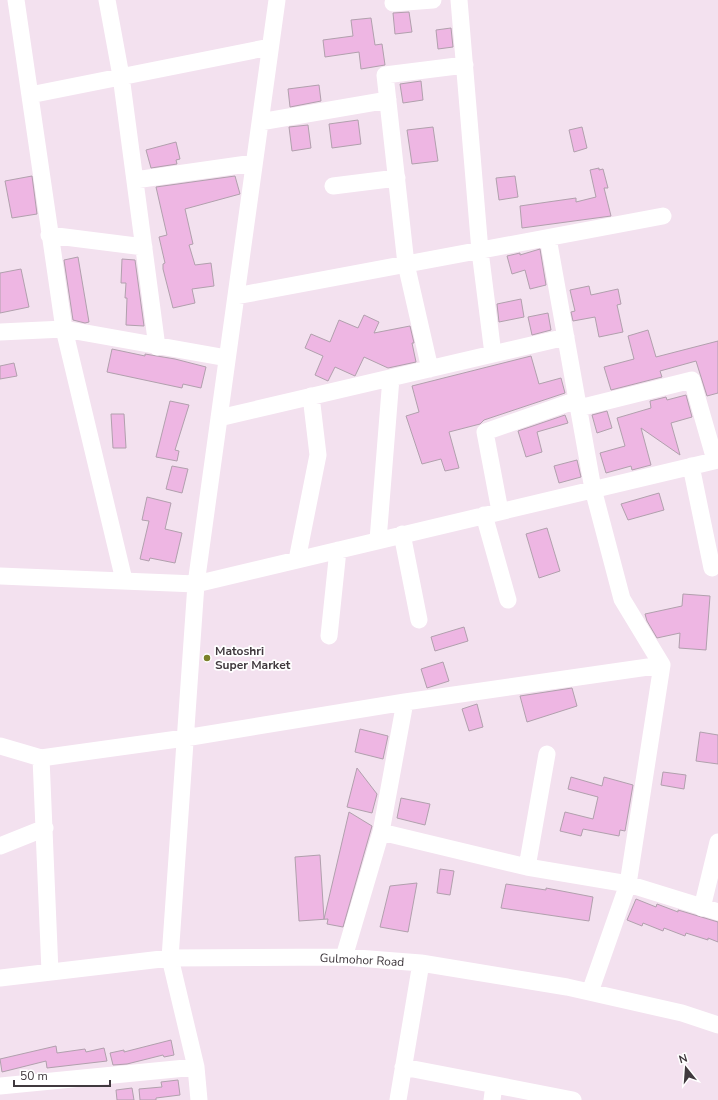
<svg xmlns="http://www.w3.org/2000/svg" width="718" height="1100" viewBox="0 0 718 1100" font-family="'Nunito Sans',sans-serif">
  <rect width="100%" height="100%" fill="#f3e1ef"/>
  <path fill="#eeb6e3" stroke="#b1a0ad" d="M 409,12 L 412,32 L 395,34 L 393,13 Z
    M 371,18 L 375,45 L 382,44 L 385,65 L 361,69 L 359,52 L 325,57 L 323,40 L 353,36 L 351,20 Z
    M 451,28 L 453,47 L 438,49 L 436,30 Z
    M 421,81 L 423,100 L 403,103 L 400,84 Z
    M 319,85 L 321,101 L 290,107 L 288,89 Z
    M 358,120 L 361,144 L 332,148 L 329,124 Z
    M 308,125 L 311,148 L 292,151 L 289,127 Z
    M 433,127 L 438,161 L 412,164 L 407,130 Z
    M 582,127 L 587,148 L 574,152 L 569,130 Z
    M 176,142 L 180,159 L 176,160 L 177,164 L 151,168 L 146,150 Z
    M 599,168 L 599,170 L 603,169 L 608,188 L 604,188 L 611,216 L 522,228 L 520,206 L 576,198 L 576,202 L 596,197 L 590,170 Z
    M 32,176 L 37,214 L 12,218 L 5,181 Z
    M 235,176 L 240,194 L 185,209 L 193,244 L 189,245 L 195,265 L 211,263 L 214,286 L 192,289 L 195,303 L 173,308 L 163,269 L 163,264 L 165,263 L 159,237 L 167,235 L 156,187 Z
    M 515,176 L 518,197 L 499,200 L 496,178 Z
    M 540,249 L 546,285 L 530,289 L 525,270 L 512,274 L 507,256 L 520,253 L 520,255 Z
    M 78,257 L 89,322 L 85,323 L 73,320 L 64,260 Z
    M 122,259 L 135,260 L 144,326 L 126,325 L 127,298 L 125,298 L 126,283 L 121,283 Z
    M 21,269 L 29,307 L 0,313 L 0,273 Z
    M 589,286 L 591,295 L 618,289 L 621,304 L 617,305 L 623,332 L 599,337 L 595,317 L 573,321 L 571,312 L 575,311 L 570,290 Z
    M 521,299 L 524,317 L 499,322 L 497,304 Z
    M 548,313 L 551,330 L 532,335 L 528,317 Z
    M 364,315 L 379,322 L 374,333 L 410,326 L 414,343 L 412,343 L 416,362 L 388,368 L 364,357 L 355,376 L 335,367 L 328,381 L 315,375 L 323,356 L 305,348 L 311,334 L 330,342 L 339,320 L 358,328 Z
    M 648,330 L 656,357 L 718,341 L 718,393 L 707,396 L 696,361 L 660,371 L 662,377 L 611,390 L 604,367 L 634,359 L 628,336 Z
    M 112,349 L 145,356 L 145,354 L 175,359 L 206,367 L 201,388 L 183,384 L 182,388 L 107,372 Z
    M 531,356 L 539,384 L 561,378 L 565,393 L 484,420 L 480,424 L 449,432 L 459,468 L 445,471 L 441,459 L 422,464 L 406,416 L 419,412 L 412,386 Z
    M 14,363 L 17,376 L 0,379 L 0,366 Z
    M 686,395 L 692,417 L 671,423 L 680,455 L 641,428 L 651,465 L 632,470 L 631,466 L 606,473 L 600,453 L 625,446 L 617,418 L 651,408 L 650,401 L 666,397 L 667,400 Z
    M 170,401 L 189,405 L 175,450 L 179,451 L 177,461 L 156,457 Z
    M 607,411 L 612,428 L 597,433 L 592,415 Z
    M 111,414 L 124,414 L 126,448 L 113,448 Z
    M 565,415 L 568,423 L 537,432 L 542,452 L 526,457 L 518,431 Z
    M 577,460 L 581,477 L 559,483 L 554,466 Z
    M 172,466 L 188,469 L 182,493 L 166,489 Z
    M 659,493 L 664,510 L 628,520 L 621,504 Z
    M 147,497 L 171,503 L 165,529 L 182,533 L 175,563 L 150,558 L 149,561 L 140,559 L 149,521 L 142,520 Z
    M 547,528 L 560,571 L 539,578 L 526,534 Z
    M 683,594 L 710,596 L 706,650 L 679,648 L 680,633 L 657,638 L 647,621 L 645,614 L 682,606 Z
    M 464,627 L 468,641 L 435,651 L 431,637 Z
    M 443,662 L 449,681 L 427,688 L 421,669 Z
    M 572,688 L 577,706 L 527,722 L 520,696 Z
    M 477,704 L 483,727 L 469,731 L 462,709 Z
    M 360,729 L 388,736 L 383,759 L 355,752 Z
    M 700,732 L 718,735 L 718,764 L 696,761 Z
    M 357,768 L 377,794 L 372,813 L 347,807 Z
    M 663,772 L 686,775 L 684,789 L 661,785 Z
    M 571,777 L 602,786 L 604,777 L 633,785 L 625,831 L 620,830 L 619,836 L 583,829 L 581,836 L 560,831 L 565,812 L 593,819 L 598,797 L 568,789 Z
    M 401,798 L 430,804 L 425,825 L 397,818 Z
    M 349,812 L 372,826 L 343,927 L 327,924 L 328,919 L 299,921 L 295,857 L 320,855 L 324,919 Z
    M 440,869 L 454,871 L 450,895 L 437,893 Z
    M 417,883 L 408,932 L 380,927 L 390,886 Z
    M 506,884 L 546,890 L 546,888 L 593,897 L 589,921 L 501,908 Z
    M 636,899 L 656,907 L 657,904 L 678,912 L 678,910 L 718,922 L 718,942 L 708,938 L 708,940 L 686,933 L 685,936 L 664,928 L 663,931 L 643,923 L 642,926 L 627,920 Z
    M 171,1040 L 174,1055 L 164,1057 L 163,1055 L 127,1064 L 113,1065 L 110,1053 L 124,1050 L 124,1052 Z
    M 56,1046 L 57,1053 L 85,1049 L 86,1052 L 104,1048 L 107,1061 L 47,1068 L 46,1061 L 2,1072 L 0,1059 Z
    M 178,1080 L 180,1095 L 156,1098 L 156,1100 L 140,1100 L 139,1089 L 162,1087 L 161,1082 Z
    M 132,1088 L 134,1100 L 117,1100 L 116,1090 Z"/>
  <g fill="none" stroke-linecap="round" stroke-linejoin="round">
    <path stroke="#fff" stroke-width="17" d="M 16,0 L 64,329 L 124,580
      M 107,0 L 121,76 L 157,347
      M 459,0 L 480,251 L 493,354
      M 393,3 L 433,0
      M 30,95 L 270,47
      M 260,122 L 388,100
      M 135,180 L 254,163
      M 333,186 L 397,178
      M 49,235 L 144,247
      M 548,238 L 593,489 L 622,599 L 662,665
      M 236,296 L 663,216
      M 0,332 L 64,329 L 227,358
      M 430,369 L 406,264 L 385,75 L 465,65
      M 579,408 L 692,380 L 715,460
      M 219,418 L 566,337
      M 691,466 L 712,568
      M 500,511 L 485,432 L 577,400
      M 484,515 L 508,600
      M 402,534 L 419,620
      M 378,540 L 391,378
      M 297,560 L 318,455 L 311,396
      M 0,576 L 196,584 L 718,460
      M 329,636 L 338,550
      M 405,702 L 662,665 L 628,884 L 590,992
      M 0,746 L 41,758
      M 381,832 L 527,867 L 628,884 L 718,912
      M 0,846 L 45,828
      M 527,867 L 547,754
      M 702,908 L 718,842
      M 50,972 L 41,758 L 185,738 L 405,702 L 381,832 L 344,957
      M 0,978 L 170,958 L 344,957 L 421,963 L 567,987 L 682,1013 L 718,1025
      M 403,1067 L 573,1100
      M 0,1086 L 196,1067
      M 199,1100 L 196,1067 L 170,958 L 196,584 L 277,0
      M 398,1100 L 421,963
      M 492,1100 L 494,1085"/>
  </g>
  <circle fill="#7b802a" stroke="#fff" stroke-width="1.5" cx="207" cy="658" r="4"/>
  <g text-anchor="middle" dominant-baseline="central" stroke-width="3.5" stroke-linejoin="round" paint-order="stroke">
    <g font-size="12" font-weight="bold" fill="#40393e" stroke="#fff" text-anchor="start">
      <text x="215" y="651">Matoshri<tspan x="215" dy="14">Super Market</tspan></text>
    </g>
    <g font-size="12" fill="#40393e" stroke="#fff">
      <text transform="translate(362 960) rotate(3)">Gulmohor Road</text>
    </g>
  </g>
  <g transform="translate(686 1068) rotate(343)" stroke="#ffffff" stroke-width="3" paint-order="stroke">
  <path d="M0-3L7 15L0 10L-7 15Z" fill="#40393e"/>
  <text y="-6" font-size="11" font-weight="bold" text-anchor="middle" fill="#40393e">N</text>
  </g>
  <path d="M14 1080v6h96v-6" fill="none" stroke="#40393e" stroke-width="2"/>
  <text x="20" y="1080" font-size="12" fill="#40393e" stroke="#ffffff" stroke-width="3" paint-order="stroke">50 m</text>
</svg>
